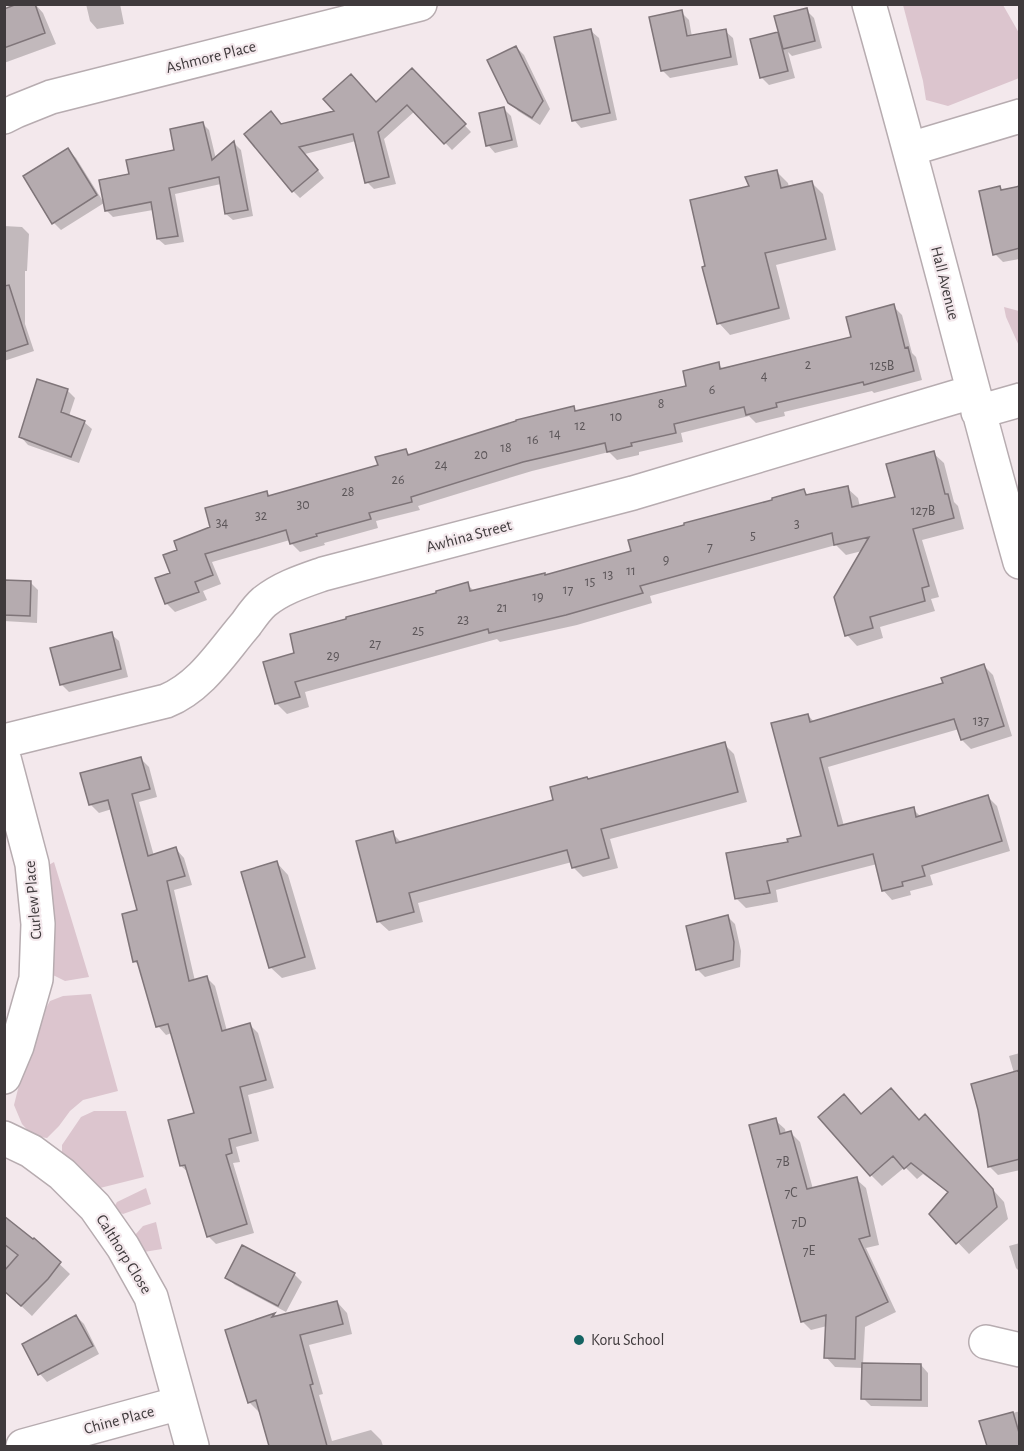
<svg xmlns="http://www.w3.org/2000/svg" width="1024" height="1451" viewBox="0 0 1024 1451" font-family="'Alegreya Sans',sans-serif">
  <rect width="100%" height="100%" fill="#f3e8ec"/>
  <path fill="#dcc5ce" d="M 903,5 L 1003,5 L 1019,33 L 1019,78 L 948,106 L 926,100 L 923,81 Z
    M 1004,307 L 1019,311 L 1019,346 L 1006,317 Z
    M 54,862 L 89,977 L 65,981 L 53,975 L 51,897 L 47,866 Z
    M 91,994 L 118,1091 L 83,1100 L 70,1111 L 59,1126 L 47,1138 L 33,1136 L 22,1124 L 14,1105 L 20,1081 L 45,1010 L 50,1001 L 63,996 Z
    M 94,1111 L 126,1111 L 144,1177 L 100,1188 L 62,1153 L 62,1145 L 81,1117 Z
    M 146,1188 L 151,1204 L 123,1214 L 113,1209 L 117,1202 Z
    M 156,1222 L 162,1249 L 144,1252 L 135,1235 L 143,1226 Z"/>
  <path fill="#0003" d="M 35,4 L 43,13 L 56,44 L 4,63 L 4,11 Z
    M 86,4 L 120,4 L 124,24 L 97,29 L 90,21 Z
    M 806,10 L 814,18 L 822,48 L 792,56 L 788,52 L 795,78 L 769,85 L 761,77 L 778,33 L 781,37 Z
    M 681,12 L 689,20 L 692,37 L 725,31 L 733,38 L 738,65 L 670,78 L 662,70 Z
    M 591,31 L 599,38 L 617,120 L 581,128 L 574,120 Z
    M 516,47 L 524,55 L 550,109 L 540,125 L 518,111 L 510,102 Z
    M 412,70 L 471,132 L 452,150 L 415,111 L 384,139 L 396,184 L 374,189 L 367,182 L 356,141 L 305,154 L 324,178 L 300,198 L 293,191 L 282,126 L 377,104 Z
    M 504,109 L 511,116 L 518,147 L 495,153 L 488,145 Z
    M 203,124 L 209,130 L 216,159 L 234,143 L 241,150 L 253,216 L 233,220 L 226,214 L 221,184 L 175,194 L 184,242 L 165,245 L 158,239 L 153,210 L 113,217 L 106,210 L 131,175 L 176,151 Z
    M 68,150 L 76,158 L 104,203 L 61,230 L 54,223 Z
    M 776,171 L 788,183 L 789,188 L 811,182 L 823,194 L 836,250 L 776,265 L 790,319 L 730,335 L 719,323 L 752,187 Z
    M 1020,187 L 1020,262 L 1019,259 L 1003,262 L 995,254 L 1000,188 L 1003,191 Z
    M 4,226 L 22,227 L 29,234 L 27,271 L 25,271 L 25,324 L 34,351 L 4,361 Z
    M 893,306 L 902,315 L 912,353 L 916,357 L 922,380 L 874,393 L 872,391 L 784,412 L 785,416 L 756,423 L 749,416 L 681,433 L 683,442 L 639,452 L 639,455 L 617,460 L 609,452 L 532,471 L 418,506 L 420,510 L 376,521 L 378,528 L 324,543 L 325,545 L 300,552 L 291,543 L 290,540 L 212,562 L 221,584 L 203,591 L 207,600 L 175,612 L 167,604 L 157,579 L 172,574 L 179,551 L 266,492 L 271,497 L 380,466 L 406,451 L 411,456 L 573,408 L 577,412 L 688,387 L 718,364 L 724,370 L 853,338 Z
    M 67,390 L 75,398 L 69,416 L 84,422 L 92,429 L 79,463 L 28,445 L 21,437 Z
    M 933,453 L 944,463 L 954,502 L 958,506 L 964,529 L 922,540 L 939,597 L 931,599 L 935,611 L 880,627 L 883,638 L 857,646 L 847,635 L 862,551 L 846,555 L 836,545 L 650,596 L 652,603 L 577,625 L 500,642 L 497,639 L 305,692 L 309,707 L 287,714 L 276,703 L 296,654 L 438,594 L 467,584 L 475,592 L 546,577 L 632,552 L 804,491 L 809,496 L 847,488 L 858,498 L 860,507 L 896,498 Z
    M 4,581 L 31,583 L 38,590 L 37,623 L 4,621 Z
    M 111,634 L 119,641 L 128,677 L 69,692 L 61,684 Z
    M 984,666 L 993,675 L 1012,736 L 971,749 L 962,740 L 959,729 L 828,767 L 844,826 L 913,809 L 921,817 L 988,797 L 997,806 L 1010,851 L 930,875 L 933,885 L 910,891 L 911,895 L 892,900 L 883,890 L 877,864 L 776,890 L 778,902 L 746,908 L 736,898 L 789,843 L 803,837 L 808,715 L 814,722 L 945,685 Z
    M 724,744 L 734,754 L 747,802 L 610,839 L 618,868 L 583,877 L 573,867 L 572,862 L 418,903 L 423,922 L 389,931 L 378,921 L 392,833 L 402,843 L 555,801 Z
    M 141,759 L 149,767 L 157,797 L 139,802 L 154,856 L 176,849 L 184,858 L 192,885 L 174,890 L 195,981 L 207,978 L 215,986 L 227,1031 L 249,1024 L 258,1033 L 274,1088 L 248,1095 L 259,1141 L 236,1147 L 240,1162 L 233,1163 L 254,1233 L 216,1244 L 208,1236 L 189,1173 L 181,1166 L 196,1115 L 172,1033 L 166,1035 L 158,1026 L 141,967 L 134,961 L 139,911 L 112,809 L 99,813 L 90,804 Z
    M 277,863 L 288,875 L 316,969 L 282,978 L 270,967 Z
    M 728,917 L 735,924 L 741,951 L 740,967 L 705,977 L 697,969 Z
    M 1020,1053 L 1020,1170 L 998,1175 L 989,1166 L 1014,1073 L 1009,1056 Z
    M 862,1115 L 919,1121 L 937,1128 L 1004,1202 L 1008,1219 L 969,1254 L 931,1214 L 949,1193 L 923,1174 L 917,1179 L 905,1167 L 882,1186 L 871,1175 Z
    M 775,1120 L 785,1129 L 786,1134 L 791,1133 L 800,1142 L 813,1189 L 856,1179 L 866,1188 L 879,1245 L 866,1248 L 896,1312 L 865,1327 L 863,1364 L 921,1365 L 928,1373 L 928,1407 L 871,1406 L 863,1398 L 863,1368 L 835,1367 L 826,1357 L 827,1326 L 811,1330 L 802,1321 Z
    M 4,1218 L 34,1240 L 70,1274 L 32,1316 L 4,1290 Z
    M 1020,1243 L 1020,1272 L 1016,1268 L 1009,1246 Z
    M 294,1274 L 302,1282 L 286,1312 L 235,1285 L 227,1278 Z
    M 337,1302 L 347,1313 L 352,1334 L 309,1345 L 323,1394 L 319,1395 L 332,1441 L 371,1430 L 381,1440 L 383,1446 L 271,1446 L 261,1412 L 259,1412 L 249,1402 L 227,1331 L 274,1314 L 277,1317 Z
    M 76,1316 L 84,1324 L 99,1354 L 47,1382 L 40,1374 Z
    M 1020,1411 L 1020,1446 L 988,1446 L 981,1422 Z"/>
  <path fill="#b5abaf" stroke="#7f7579" stroke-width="1.5" d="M 17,4 L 35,4 L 45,33 L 4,48 L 4,9 Z
    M 807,8 L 815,41 L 783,49 L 774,16 Z
    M 682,10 L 687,36 L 726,29 L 731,57 L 661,71 L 649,17 Z
    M 591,29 L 610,113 L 572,121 L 554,37 Z
    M 778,32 L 788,71 L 760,78 L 750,39 Z
    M 516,46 L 543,101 L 532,118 L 508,103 L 487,60 Z
    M 412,68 L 466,124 L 444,144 L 407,105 L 378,132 L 389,177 L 365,183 L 353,134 L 299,147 L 318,170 L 292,192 L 244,134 L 271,111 L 281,124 L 334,111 L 323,99 L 351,74 L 376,102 Z
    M 504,107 L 512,140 L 486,146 L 479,113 Z
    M 203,122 L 212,160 L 234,141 L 248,210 L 225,214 L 219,177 L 169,188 L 178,236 L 157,239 L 151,202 L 105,211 L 99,180 L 129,174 L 126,160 L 174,150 L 170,129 Z
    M 68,148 L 97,195 L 52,224 L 23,176 Z
    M 777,170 L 781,188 L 812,181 L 826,239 L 765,253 L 779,308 L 717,324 L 702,267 L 705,266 L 690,200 L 749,186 L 745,177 Z
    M 1000,186 L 1001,190 L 1020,186 L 1020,248 L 993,255 L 979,191 Z
    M 9,285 L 28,344 L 4,352 L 4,286 Z
    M 894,304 L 905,348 L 908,347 L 914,371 L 864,385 L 863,382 L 776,403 L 777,407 L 746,415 L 744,407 L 674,424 L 676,433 L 631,443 L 632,446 L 607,452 L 605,443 L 523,462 L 411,497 L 412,502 L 369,513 L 371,519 L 316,534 L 317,536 L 290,544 L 286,530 L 205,554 L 213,575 L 195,582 L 199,592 L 165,604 L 155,578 L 170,573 L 163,555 L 177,550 L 174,541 L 210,527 L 205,508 L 267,491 L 268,496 L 378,465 L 375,457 L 406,449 L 408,455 L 516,421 L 516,420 L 574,406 L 575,411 L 686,386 L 683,371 L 719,362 L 720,369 L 851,337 L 846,317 Z
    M 37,379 L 68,389 L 61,412 L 85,421 L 71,457 L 19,437 Z
    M 934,451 L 945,494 L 948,494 L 954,518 L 913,529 L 929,586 L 922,588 L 925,601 L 870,617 L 873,628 L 845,636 L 834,597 L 869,537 L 834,545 L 832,533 L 640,586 L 643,593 L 566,615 L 489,633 L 488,629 L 295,682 L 300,697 L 275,704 L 263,662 L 294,653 L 290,634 L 346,619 L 346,617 L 436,593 L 436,591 L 468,582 L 470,591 L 545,573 L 545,575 L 631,551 L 628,540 L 684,525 L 684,523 L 772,500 L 772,498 L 804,489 L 806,495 L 848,486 L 852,507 L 895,497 L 886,464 Z
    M 4,580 L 31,581 L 30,616 L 4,615 Z
    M 112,632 L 121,669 L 60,685 L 50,648 Z
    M 984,664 L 1004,726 L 961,740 L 954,719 L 820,758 L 838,826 L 914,807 L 916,817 L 988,795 L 1002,841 L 922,866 L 925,876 L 902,882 L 903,886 L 882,891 L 873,854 L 767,881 L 770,893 L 735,899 L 726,853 L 788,842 L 787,839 L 801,836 L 771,723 L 808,714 L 810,722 L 943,683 L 941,678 Z
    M 725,742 L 738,792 L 601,829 L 609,858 L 572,868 L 567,850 L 409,893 L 414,912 L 377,922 L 356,841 L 393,831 L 396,843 L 553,800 L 550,787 L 587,777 L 588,779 Z
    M 141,757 L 150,789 L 132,794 L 148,856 L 176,847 L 185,876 L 167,881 L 189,981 L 207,976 L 222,1031 L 250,1023 L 266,1080 L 240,1087 L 251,1133 L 229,1139 L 232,1153 L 226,1155 L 247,1224 L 207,1237 L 185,1165 L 180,1166 L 168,1120 L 194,1113 L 168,1024 L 156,1027 L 137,961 L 133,962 L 122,914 L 137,910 L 108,800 L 89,805 L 80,773 Z
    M 277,861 L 305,957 L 269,968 L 241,872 Z
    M 728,915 L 734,942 L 733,960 L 696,970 L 686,926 Z
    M 1020,1070 L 1020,1159 L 988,1167 L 978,1110 L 971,1084 Z
    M 891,1088 L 919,1120 L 925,1114 L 993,1189 L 997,1207 L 956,1244 L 929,1214 L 948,1192 L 911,1163 L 904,1169 L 893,1156 L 870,1176 L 818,1117 L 844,1094 L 861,1114 Z
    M 776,1118 L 780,1134 L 791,1131 L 807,1189 L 857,1177 L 870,1236 L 859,1239 L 888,1302 L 856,1317 L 855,1359 L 824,1358 L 826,1315 L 801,1322 L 749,1125 Z
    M 4,1216 L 33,1239 L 34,1238 L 61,1262 L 48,1279 L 21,1306 L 4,1291 L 4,1271 L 18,1255 L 4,1244 Z
    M 242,1245 L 295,1273 L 278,1306 L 225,1278 Z
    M 337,1301 L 343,1324 L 300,1335 L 313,1384 L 310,1385 L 327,1446 L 269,1446 L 256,1400 L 248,1403 L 225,1330 L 275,1313 L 272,1317 Z
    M 76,1315 L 93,1346 L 38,1375 L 22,1344 Z
    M 862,1363 L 921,1364 L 921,1400 L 861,1399 Z
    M 1013,1412 L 1020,1436 L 1020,1446 L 987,1446 L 979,1421 Z"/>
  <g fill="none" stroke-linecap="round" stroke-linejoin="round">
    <g stroke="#b7acb0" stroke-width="36">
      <path id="street" d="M 869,4 C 922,190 968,377 1020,562
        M 4,117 L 16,111 L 51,97 L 420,4
        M 910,149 L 1020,116
        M 978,412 L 1020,400
        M 4,741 L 166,701 C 201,687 222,652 246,624 C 251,617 257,608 264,602 C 281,588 303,581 323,574 L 633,493 L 972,392
        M 4,758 L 32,864 L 38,924 L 36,979 L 17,1046 L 4,1077
        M 4,1138 L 31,1151 L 62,1174 L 95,1207 L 123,1247 L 151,1297 L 192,1446
        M 986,1342 L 1020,1350
        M 23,1446 L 180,1403"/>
    </g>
    <use href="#street" stroke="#fff" stroke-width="33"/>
  </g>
  <circle fill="#146362" stroke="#f3e8ec" stroke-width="2" cx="579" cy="1340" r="6"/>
  <g text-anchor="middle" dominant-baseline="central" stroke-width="4.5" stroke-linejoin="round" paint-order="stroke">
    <g font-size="14" fill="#5c5659">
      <text x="808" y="365">2</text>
      <text x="882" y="366">125B</text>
      <text x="764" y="376">4</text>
      <text x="712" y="390">6</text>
      <text x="661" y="404">8</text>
      <text x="616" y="417">10</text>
      <text x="580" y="426">12</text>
      <text x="555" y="434">14</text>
      <text x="533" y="440">16</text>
      <text x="506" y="448">18</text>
      <text x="481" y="455">20</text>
      <text x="441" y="465">24</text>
      <text x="398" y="480">26</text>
      <text x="348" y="492">28</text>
      <text x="303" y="505">30</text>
      <text x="923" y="511">127B</text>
      <text x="261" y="516">32</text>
      <text x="222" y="523">34</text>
      <text x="797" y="524">3</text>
      <text x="753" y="536">5</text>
      <text x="710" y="547">7</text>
      <text x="666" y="560">9</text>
      <text x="631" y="571">11</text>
      <text x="608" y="575">13</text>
      <text x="590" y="582">15</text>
      <text x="568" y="590">17</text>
      <text x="538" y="597">19</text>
      <text x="502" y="608">21</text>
      <text x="463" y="620">23</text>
      <text x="418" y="631">25</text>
      <text x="375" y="644">27</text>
      <text x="333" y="656">29</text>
      <text x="981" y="721">137</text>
      <text x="783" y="1162">7B</text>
      <text x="791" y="1193">7C</text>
      <text x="799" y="1223">7D</text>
      <text x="809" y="1251">7E</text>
    </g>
    <g font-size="16" fill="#3f3a3c" stroke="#f3e8ec">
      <text transform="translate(211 57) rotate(-14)">Ashmore Place</text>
      <text transform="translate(945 283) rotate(76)">Hall Avenue</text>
      <text transform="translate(469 536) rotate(-15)">Awhina Street</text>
      <text transform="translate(33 900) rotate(-95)">Curlew Place</text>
      <text transform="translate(124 1254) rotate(58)">Calthorp Close</text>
      <text transform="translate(119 1420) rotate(-15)">Chine Place</text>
    </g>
    <g font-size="16" fill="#3f3a3c" stroke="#f3e8ec" text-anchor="start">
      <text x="591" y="1340">Koru School</text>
    </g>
  </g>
  <rect width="1024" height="1451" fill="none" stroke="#3f3a3c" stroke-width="12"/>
</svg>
